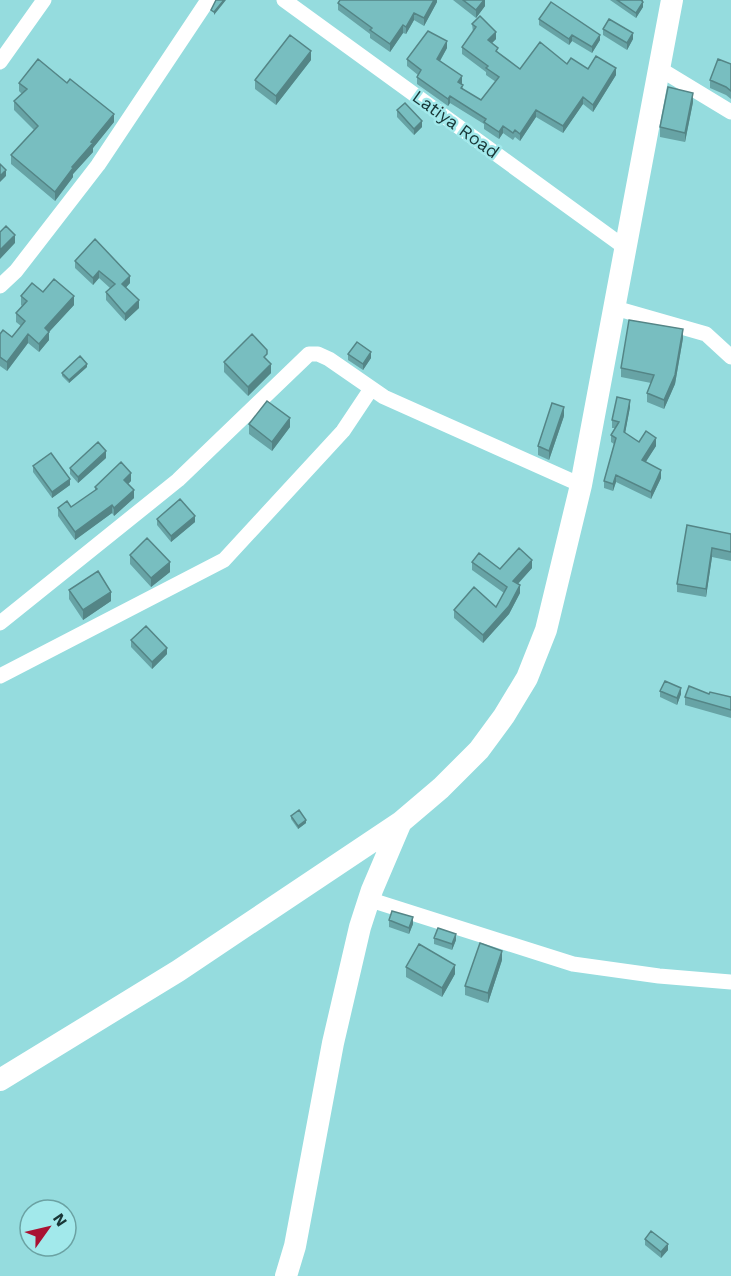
<svg xmlns="http://www.w3.org/2000/svg" width="731" height="1276" viewBox="0 0 731 1276" font-family="'Work Sans',sans-serif">
  <rect width="100%" height="100%" fill="#95dcde"/>
  <g fill="none" stroke-linecap="round" stroke-linejoin="round">
    <path stroke="#fff" stroke-width="15" d="M 284,0 L 627,249
      M 0,62 L 44,0
      M 660,69 L 731,112
      M 0,286 L 16,271 L 98,165 L 208,0
      M 615,308 L 706,334 L 731,357
      M 0,623 L 178,480 L 309,354 L 318,354 L 329,359 L 384,397 L 581,485
      M 0,676 L 224,560 L 343,431 L 371,389
      M 374,901 L 573,964 L 659,976 L 731,982"/>
    <path stroke="#fff" stroke-width="22" d="M 0,1080 L 178,971 L 401,822 L 441,788 L 479,750 L 504,716 L 527,678 L 546,630 L 581,485 L 672,0
      M 286,1276 L 295,1246 L 333,1043 L 360,927 L 372,890 L 401,822"/>
  </g>
  <path fill="#67a3a5" d="M 437,0 L 437,2 L 424,26 L 414,20 L 406,34 L 403,33 L 390,52 L 370,38 L 370,34 L 338,10 L 338,3 Z
    M 453,0 L 485,0 L 485,6 L 476,18 Z
    M 610,0 L 643,0 L 643,7 L 636,18 Z
    M 539,19 L 600,40 L 592,53 L 572,41 L 569,45 L 539,25 Z
    M 472,24 L 496,39 L 492,43 L 498,53 L 520,69 L 567,64 L 616,75 L 593,112 L 583,104 L 563,133 L 536,117 L 520,141 L 515,137 L 513,140 L 503,133 L 499,139 L 484,129 L 484,124 L 450,103 L 448,106 L 417,84 L 417,77 L 418,75 L 407,66 L 407,59 L 447,48 L 440,61 L 462,83 L 462,84 L 463,90 L 481,100 L 496,82 L 486,75 L 486,72 L 462,54 L 462,47 L 473,32 Z
    M 603,29 L 633,39 L 627,50 L 603,35 Z
    M 311,60 L 276,105 L 255,89 L 255,80 Z
    M 731,64 L 731,99 L 726,95 L 710,88 L 710,80 Z
    M 19,83 L 114,122 L 93,148 L 93,152 L 73,174 L 73,177 L 55,201 L 11,164 L 11,155 L 34,130 L 14,110 L 14,101 L 22,94 L 19,91 Z
    M 693,102 L 685,142 L 660,137 L 660,127 Z
    M 397,110 L 422,127 L 414,135 L 397,117 Z
    M 75,261 L 130,283 L 125,288 L 139,308 L 125,321 L 106,300 L 106,292 L 110,288 L 99,278 L 93,285 L 75,268 Z
    M 43,292 L 74,305 L 49,332 L 49,340 L 39,352 L 28,343 L 7,371 L 0,366 L 0,334 L 12,337 L 21,326 L 16,322 L 16,313 L 22,306 L 21,305 L 21,296 Z
    M 683,338 L 675,384 L 664,409 L 647,402 L 647,393 L 651,383 L 621,377 L 621,368 Z
    M 348,354 L 371,358 L 363,370 L 348,360 Z
    M 267,360 L 271,373 L 248,396 L 224,372 L 224,362 Z
    M 87,367 L 69,383 L 62,376 L 62,373 Z
    M 630,407 L 625,433 L 639,442 L 656,446 L 645,462 L 661,478 L 651,499 L 616,482 L 613,491 L 604,488 L 604,481 L 614,444 L 611,442 L 611,435 L 615,428 L 612,428 L 612,420 Z
    M 564,416 L 549,460 L 538,455 L 538,446 Z
    M 249,424 L 290,427 L 272,451 L 249,434 Z
    M 106,458 L 78,483 L 70,474 L 70,468 Z
    M 33,466 L 70,485 L 52,498 L 33,472 Z
    M 131,481 L 128,484 L 134,498 L 114,516 L 112,513 L 75,540 L 58,516 L 58,508 L 71,507 L 95,491 L 95,487 Z
    M 157,519 L 195,522 L 171,542 L 157,525 Z
    M 687,525 L 731,534 L 731,561 L 712,557 L 706,597 L 677,592 L 677,584 Z
    M 130,555 L 170,572 L 151,587 L 130,564 Z
    M 472,562 L 500,569 L 532,568 L 518,584 L 520,593 L 509,614 L 483,643 L 454,618 L 454,610 L 496,607 L 504,593 L 472,570 Z
    M 69,590 L 111,601 L 83,620 L 69,599 Z
    M 131,640 L 167,654 L 152,669 L 131,647 Z
    M 660,691 L 681,694 L 677,705 L 660,697 Z
    M 709,694 L 731,697 L 731,718 L 685,705 L 685,697 Z
    M 291,816 L 306,823 L 298,829 L 291,819 Z
    M 389,920 L 413,924 L 409,934 L 389,927 Z
    M 434,938 L 456,940 L 452,950 L 434,944 Z
    M 502,960 L 488,1003 L 465,995 L 465,986 Z
    M 406,967 L 455,974 L 442,997 L 406,977 Z
    M 645,1239 L 668,1250 L 661,1258 L 645,1245 Z"/>
  <path fill="#548586" d="M 224,0 L 226,0 L 214,15 L 214,12 Z
    M 434,0 L 437,0 L 437,2 L 424,26 L 424,18 Z
    M 484,0 L 485,0 L 485,6 L 476,18 L 476,10 Z
    M 641,0 L 643,0 L 641,5 L 643,2 L 643,7 L 636,18 L 636,13 Z
    M 414,13 L 414,20 L 406,34 L 406,27 Z
    M 403,25 L 403,33 L 390,52 L 390,44 Z
    M 496,32 L 496,39 L 488,47 L 488,40 Z
    M 633,33 L 633,39 L 627,50 L 627,43 Z
    M 572,35 L 572,41 L 569,45 L 569,39 Z
    M 600,35 L 600,40 L 592,53 L 592,47 Z
    M 447,41 L 447,48 L 437,66 L 437,59 Z
    M 311,51 L 311,60 L 276,105 L 276,96 Z
    M 616,68 L 616,75 L 593,112 L 593,105 Z
    M 462,76 L 462,83 L 458,89 L 458,82 Z
    M 693,93 L 693,102 L 685,142 L 685,133 Z
    M 450,96 L 450,103 L 448,106 L 448,99 Z
    M 583,97 L 583,104 L 563,133 L 563,126 Z
    M 536,110 L 536,117 L 520,141 L 520,134 Z
    M 114,114 L 114,122 L 93,148 L 93,152 L 73,174 L 73,177 L 55,201 L 55,192 L 72,167 Z
    M 422,121 L 422,127 L 414,135 L 414,129 Z
    M 503,126 L 503,133 L 499,139 L 499,132 Z
    M 6,170 L 6,176 L 0,182 L 0,176 Z
    M 15,235 L 15,243 L 0,259 L 0,250 Z
    M 99,271 L 99,278 L 93,285 L 93,278 Z
    M 130,276 L 130,283 L 122,292 L 122,284 Z
    M 74,296 L 74,305 L 49,332 L 49,340 L 39,352 L 39,344 L 45,328 Z
    M 139,300 L 139,308 L 125,321 L 125,314 Z
    M 683,329 L 683,338 L 675,384 L 664,409 L 664,400 Z
    M 28,334 L 28,343 L 7,371 L 7,362 Z
    M 371,352 L 371,358 L 363,370 L 363,364 Z
    M 87,364 L 87,367 L 69,383 L 69,380 Z
    M 271,364 L 271,373 L 248,396 L 248,387 Z
    M 630,400 L 630,407 L 624,439 L 624,432 Z
    M 564,407 L 564,416 L 549,460 L 549,451 Z
    M 290,418 L 290,427 L 272,451 L 272,442 Z
    M 656,438 L 656,446 L 642,468 L 642,460 Z
    M 106,451 L 106,458 L 78,483 L 78,477 Z
    M 661,470 L 661,478 L 651,499 L 651,492 Z
    M 131,473 L 131,481 L 124,488 L 124,480 Z
    M 616,475 L 616,482 L 613,491 L 613,484 Z
    M 70,479 L 70,485 L 52,498 L 52,492 Z
    M 134,490 L 134,498 L 114,516 L 114,508 Z
    M 112,505 L 112,513 L 75,540 L 75,532 Z
    M 195,516 L 195,522 L 171,542 L 171,536 Z
    M 712,548 L 712,557 L 706,597 L 706,589 Z
    M 532,560 L 532,568 L 513,589 L 513,581 Z
    M 170,562 L 170,572 L 151,587 L 151,578 Z
    M 520,585 L 520,593 L 509,614 L 483,643 L 483,635 Z
    M 111,592 L 111,601 L 83,620 L 83,610 Z
    M 167,648 L 167,654 L 152,669 L 152,662 Z
    M 681,688 L 681,694 L 677,705 L 677,698 Z
    M 306,820 L 306,823 L 298,829 L 298,826 Z
    M 413,917 L 413,924 L 409,934 L 409,928 Z
    M 456,934 L 456,940 L 452,950 L 452,944 Z
    M 502,951 L 502,960 L 488,1003 L 488,993 Z
    M 455,965 L 455,974 L 442,997 L 442,988 Z
    M 668,1244 L 668,1250 L 661,1258 L 661,1252 Z"/>
  <path fill="#78bec0" stroke="#548586" stroke-width="1.5" d="M 216,0 L 224,0 L 214,12 L 211,10 Z
    M 340,0 L 434,0 L 424,18 L 414,13 L 406,27 L 403,25 L 390,44 L 370,30 L 372,28 L 338,3 Z
    M 463,0 L 484,0 L 476,10 Z
    M 617,0 L 641,0 L 643,2 L 636,13 Z
    M 551,2 L 600,35 L 592,47 L 572,35 L 569,39 L 539,19 Z
    M 480,16 L 496,32 L 488,40 L 498,48 L 496,51 L 520,69 L 540,42 L 567,64 L 571,58 L 588,69 L 596,56 L 616,68 L 593,105 L 583,97 L 563,126 L 536,110 L 520,134 L 515,130 L 513,133 L 503,126 L 499,132 L 484,122 L 486,119 L 450,96 L 448,99 L 417,77 L 421,70 L 407,59 L 428,31 L 447,41 L 437,59 L 462,76 L 458,82 L 463,85 L 461,88 L 481,100 L 499,77 L 486,68 L 488,66 L 462,47 L 476,27 L 472,24 Z
    M 609,19 L 633,33 L 627,43 L 603,29 Z
    M 290,35 L 311,51 L 276,96 L 255,80 Z
    M 38,59 L 67,83 L 70,79 L 114,114 L 91,142 L 93,143 L 72,167 L 73,168 L 55,192 L 11,155 L 38,126 L 14,101 L 27,89 L 19,83 Z
    M 718,59 L 731,64 L 731,91 L 726,87 L 710,80 Z
    M 668,87 L 693,93 L 685,133 L 660,127 Z
    M 405,103 L 422,121 L 414,129 L 397,110 Z
    M 0,164 L 6,170 L 0,176 Z
    M 6,226 L 15,235 L 0,250 L 0,232 Z
    M 95,239 L 130,276 L 122,284 L 139,300 L 125,314 L 106,292 L 115,284 L 99,271 L 93,278 L 75,261 Z
    M 54,279 L 74,296 L 45,328 L 49,332 L 39,344 L 28,334 L 7,362 L 0,357 L 0,334 L 3,330 L 12,337 L 25,321 L 16,313 L 27,301 L 21,296 L 32,283 L 43,292 Z
    M 629,320 L 683,329 L 675,375 L 664,400 L 647,393 L 654,375 L 621,368 Z
    M 252,334 L 267,350 L 267,354 L 264,357 L 271,364 L 248,387 L 224,362 Z
    M 357,342 L 371,352 L 363,364 L 348,354 Z
    M 80,356 L 87,364 L 69,380 L 62,373 Z
    M 617,397 L 630,400 L 624,432 L 639,442 L 646,431 L 656,438 L 642,460 L 661,470 L 651,492 L 616,475 L 613,484 L 604,481 L 616,438 L 611,435 L 619,422 L 612,420 Z
    M 267,401 L 290,418 L 272,442 L 249,424 Z
    M 552,403 L 564,407 L 549,451 L 538,446 Z
    M 98,442 L 106,451 L 78,477 L 70,468 Z
    M 51,453 L 70,479 L 52,492 L 33,466 Z
    M 121,462 L 131,473 L 124,480 L 134,490 L 114,508 L 112,505 L 75,532 L 58,508 L 67,501 L 71,507 L 97,489 L 95,487 Z
    M 180,499 L 195,516 L 171,536 L 157,519 Z
    M 687,525 L 731,534 L 731,552 L 712,548 L 706,589 L 677,584 Z
    M 147,538 L 170,562 L 151,578 L 130,555 Z
    M 519,548 L 532,560 L 513,581 L 520,585 L 509,606 L 483,635 L 454,610 L 474,587 L 496,607 L 507,587 L 472,562 L 479,553 L 500,569 Z
    M 98,571 L 111,592 L 83,610 L 69,590 Z
    M 146,626 L 167,648 L 152,662 L 131,640 Z
    M 665,681 L 681,688 L 677,698 L 660,691 Z
    M 689,686 L 709,694 L 710,692 L 731,697 L 731,710 L 685,697 Z
    M 299,810 L 306,820 L 298,826 L 291,816 Z
    M 392,911 L 413,917 L 409,928 L 389,920 Z
    M 438,928 L 456,934 L 452,944 L 434,938 Z
    M 480,943 L 502,951 L 488,993 L 465,986 Z
    M 419,944 L 455,965 L 442,988 L 406,967 Z
    M 651,1231 L 668,1244 L 661,1252 L 645,1239 Z"/>
  <g text-anchor="middle" dominant-baseline="central" stroke-width="5" stroke-linejoin="round" paint-order="stroke">
    <g font-size="18" fill="#193737" stroke="#a2e9eb">
      <text transform="translate(456 124) rotate(36)">Latiya Road</text>
    </g>
  </g>
  <g transform="translate(48 1228) rotate(56)"><circle r="28" fill="#a2e9eb" stroke="#6ba2a3" stroke-width="1.5"/>
  <path d="M0-4.5L10 22L0 15L-10 22Z" fill="#a91232"/>
  <text y="-9" font-size="16" font-weight="bold" text-anchor="middle" fill="#193737">N</text>
  </g>
</svg>
